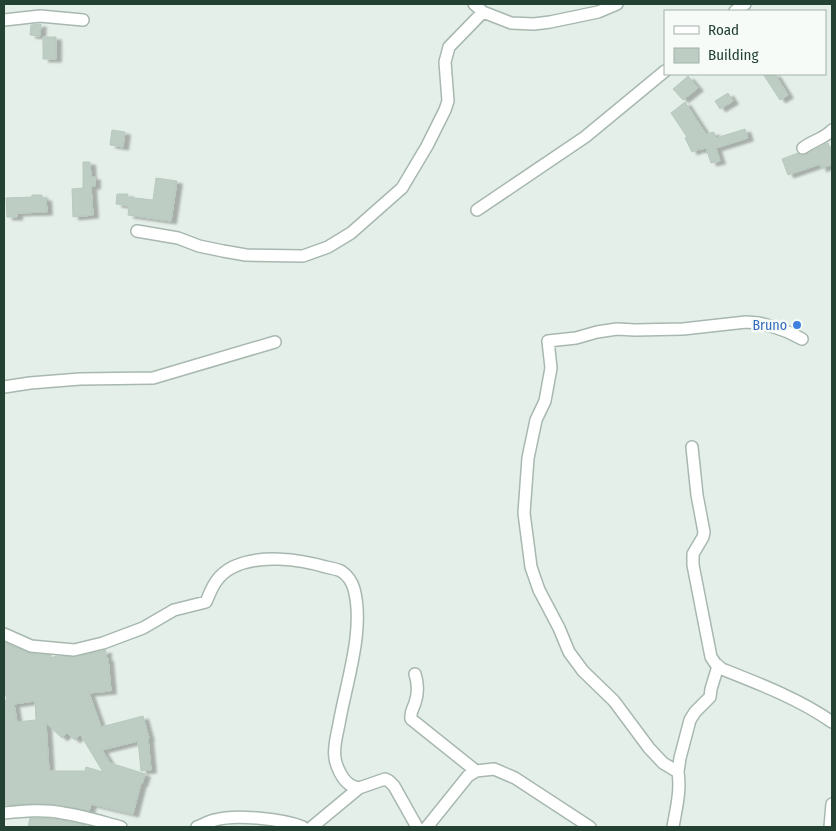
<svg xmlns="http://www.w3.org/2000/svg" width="836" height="831" viewBox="0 0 836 831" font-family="'Fira Sans Condensed',sans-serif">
  <defs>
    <filter id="shadow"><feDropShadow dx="5.5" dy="3" stdDeviation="1" flood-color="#0004"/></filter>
  </defs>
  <rect width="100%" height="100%" fill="#e5efe9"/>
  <path fill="#bdcdc4" stroke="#b7c9be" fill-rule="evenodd" filter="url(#shadow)" d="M 41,24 L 40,36 L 30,35 L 31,25 Z
    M 43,37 L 56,37 L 56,59 L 43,59 Z
    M 763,74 L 775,74 L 788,95 L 780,100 Z
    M 688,76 L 698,88 L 683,100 L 673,89 Z
    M 728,93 L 733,101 L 720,109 L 715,101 Z
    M 685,102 L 706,134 L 714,132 L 716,138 L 745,129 L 748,138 L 716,148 L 720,161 L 711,163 L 706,148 L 700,150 L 699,149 L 692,152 L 685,138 L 687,137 L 671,113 Z
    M 112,130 L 125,132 L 123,147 L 110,145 Z
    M 828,143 L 832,155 L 832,164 L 821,169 L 820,164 L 788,175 L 782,159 L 798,153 L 800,155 L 804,155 Z
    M 83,162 L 90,162 L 91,177 L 95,177 L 95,186 L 91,186 L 93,215 L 73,217 L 72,189 L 83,188 Z
    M 156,178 L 177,181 L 171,221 L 128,215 L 129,206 L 116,204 L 117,194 L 128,194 L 127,197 L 153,200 Z
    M 32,195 L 42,195 L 42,198 L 46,198 L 47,212 L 17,213 L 17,217 L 7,217 L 6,198 L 32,197 Z
    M 4,642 L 28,653 L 51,655 L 51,658 L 57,656 L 75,657 L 106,650 L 106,658 L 108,658 L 111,691 L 89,693 L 101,727 L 143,716 L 149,738 L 148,738 L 151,770 L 141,771 L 138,741 L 102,750 L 110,763 L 145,774 L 142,784 L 141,783 L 133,814 L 91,804 L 89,811 L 49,804 L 26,804 L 4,805 L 4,701 L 7,700 L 4,688 ZM 35,701 L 36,720 L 17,722 L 14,704 ZM 46,723 L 62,738 L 67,733 L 75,740 L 80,734 L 103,772 L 86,767 L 85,771 L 49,771 Z
    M 30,818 L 55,819 L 86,825 L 86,827 L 28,827 Z"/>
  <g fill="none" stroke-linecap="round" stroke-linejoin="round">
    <g stroke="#a7b8af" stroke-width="14">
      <path id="street" d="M 735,11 L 745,4
        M 483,12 L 511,23 L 534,24 L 550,22 L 598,12 L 617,4
        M 4,20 L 40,16 L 83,20
        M 803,148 C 812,141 825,138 832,130
        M 477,210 L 585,137 L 665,71
        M 137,231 L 178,238 L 199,246 L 223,251 L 246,255 L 303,256 L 328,247 L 351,233 L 402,188 L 427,146 L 445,110 L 448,101 L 445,62 L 449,47 L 483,12 L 474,4
        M 4,387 L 30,383 L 80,379 L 153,378 L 275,342
        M 692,447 L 697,495 L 704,532 L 703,537 L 693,554 L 693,565 L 711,657 L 715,663 L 722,669 C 760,684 799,699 832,722
        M 4,634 L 31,646 L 74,650 L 103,643 L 143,628 L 174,610 L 206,602 C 212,587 217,575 233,567 C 260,554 298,559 326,567 C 331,568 336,569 341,571 C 347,575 352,582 354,589 C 365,630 346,683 339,724 C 337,735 333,747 335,758 C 336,766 342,779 349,784 C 352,787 356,787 359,788
        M 415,674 C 418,683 418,694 415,703 C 413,709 410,712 411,719 L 476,771
        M 678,772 L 680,758 L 690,720 L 695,712 L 710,697 L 711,689 L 718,666
        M 4,813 C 23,811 44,809 63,813 C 83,816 102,822 121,827
        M 197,827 C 203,825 209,821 215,820 C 236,814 283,819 303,827
        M 312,827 L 359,788 L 385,779 L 389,781 L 394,786 L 417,827
        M 427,827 L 468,776 L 476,771 L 494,769 L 515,778 L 590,827
        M 673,827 C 676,809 681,791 678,772 L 663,763 L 649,748 L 614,701 L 583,671 L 569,652 L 559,628 L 539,590 L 531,567 L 524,513 L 528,458 L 536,420 L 545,401 L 551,368 L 548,341 L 576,338 L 597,332 L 617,329 L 635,330 L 683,329 L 746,322 L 759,323 L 774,327 L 788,332 L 802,339
        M 830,827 L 832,804"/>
    </g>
    <use href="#street" stroke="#fff" stroke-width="11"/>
  </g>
  <circle fill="#3f7fe0" stroke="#f6fbf8" stroke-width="2" cx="797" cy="325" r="5"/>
  <g text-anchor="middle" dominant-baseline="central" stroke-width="5" stroke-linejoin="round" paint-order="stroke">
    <g font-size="14" fill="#366cbe" stroke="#f6fbf8" text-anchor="end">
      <text x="787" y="325">Bruno</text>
    </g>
  </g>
  <rect width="836" height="831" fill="none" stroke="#234234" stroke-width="10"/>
  <rect x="664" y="10" width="162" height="65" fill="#f6fbf8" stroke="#a2b1aa"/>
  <rect x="674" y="26" width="25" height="8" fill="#ffffff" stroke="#a2b1aa"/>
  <text x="708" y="35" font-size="15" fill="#234234">Road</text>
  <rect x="674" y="48" width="25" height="15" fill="#bdcdc4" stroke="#a2b1aa"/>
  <text x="708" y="60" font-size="15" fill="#234234">Building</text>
</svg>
